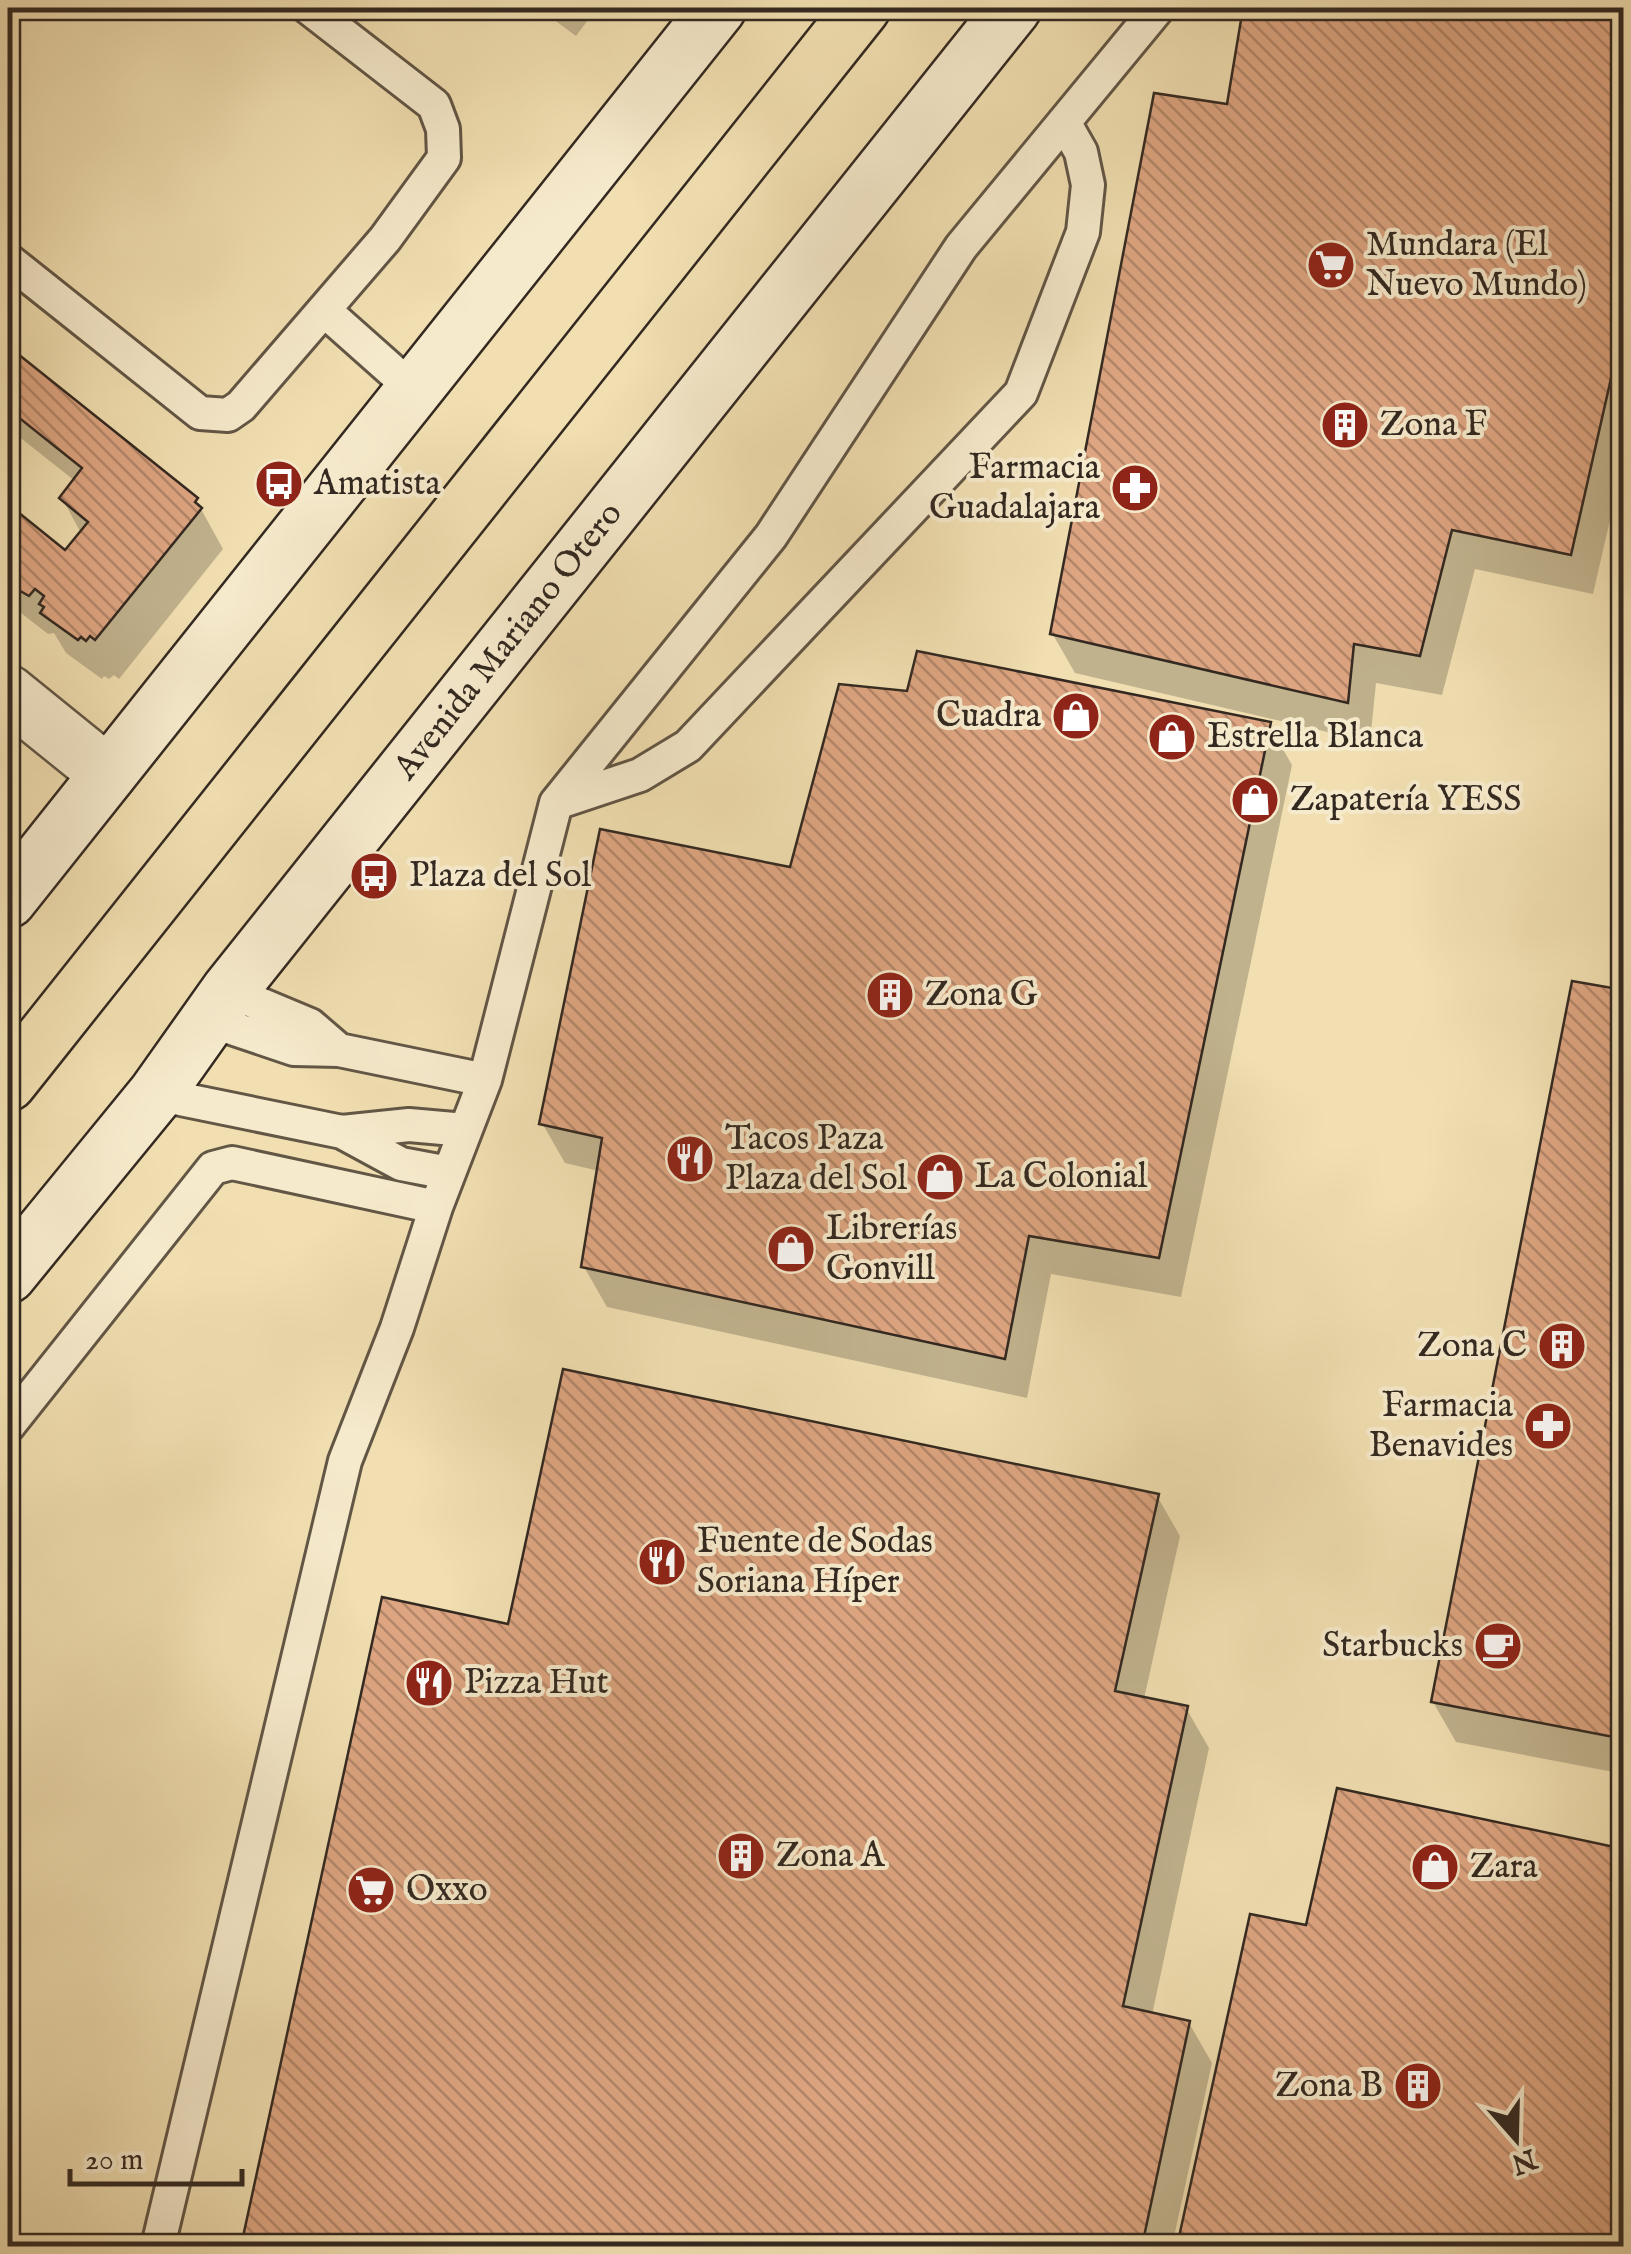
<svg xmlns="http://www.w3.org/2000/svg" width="1631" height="2254" viewBox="0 0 1631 2254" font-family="'IM FELL English',serif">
  <defs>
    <pattern id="building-back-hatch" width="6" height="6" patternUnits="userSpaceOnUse" patternTransform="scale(2.5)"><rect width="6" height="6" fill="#dda581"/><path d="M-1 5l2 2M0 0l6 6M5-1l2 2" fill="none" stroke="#b48669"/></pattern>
  </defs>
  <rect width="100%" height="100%" fill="#f1dfb1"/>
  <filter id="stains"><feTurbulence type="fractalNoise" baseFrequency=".002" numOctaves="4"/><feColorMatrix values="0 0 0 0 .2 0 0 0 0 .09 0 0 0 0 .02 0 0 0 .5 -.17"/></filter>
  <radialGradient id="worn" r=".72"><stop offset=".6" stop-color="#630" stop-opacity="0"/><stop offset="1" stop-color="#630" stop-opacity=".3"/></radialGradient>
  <path fill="#0003" d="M 538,8 L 597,8 L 576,36 Z
    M 1246,8 L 1624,8 L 1624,459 L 1593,594 L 1475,569 L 1442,695 L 1376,683 L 1370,742 L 1075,673 L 1052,633 L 1229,107 Z
    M 8,349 L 196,500 L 223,549 L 119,679 L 114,675 L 109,679 L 104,676 L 102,679 L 66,653 L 54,633 L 48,634 L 8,603 L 8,508 L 66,554 L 81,533 L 62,498 L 75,481 L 8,428 Z
    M 1269,725 L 1292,765 L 1181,1297 L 1051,1274 L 1027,1398 L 607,1307 L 584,1267 L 599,1171 L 565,1163 L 542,1123 L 792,869 Z
    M 1624,993 L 1624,1774 L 1456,1742 L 1433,1702 Z
    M 1157,1496 L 1180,1536 L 1144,1699 L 1186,1708 L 1209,1748 L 1152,2015 L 1189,2023 L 1212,2063 L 1172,2246 L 244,2246 L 384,1600 L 510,1626 Z
    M 1624,1852 L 1624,2246 L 1180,2246 L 1252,1917 L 1308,1928 Z"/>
  <path fill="url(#building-back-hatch)" stroke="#332921" stroke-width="2.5" d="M 1243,8 L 1624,8 L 1624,321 L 1571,555 L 1452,530 L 1420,656 L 1354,644 L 1348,703 L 1050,634 L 1154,93 L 1227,104 Z
    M 8,346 L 198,498 L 195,502 L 202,508 L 95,640 L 90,636 L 86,641 L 81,637 L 78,640 L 40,613 L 44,607 L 39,604 L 44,596 L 35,589 L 29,596 L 8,584 L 8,504 L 65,550 L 88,522 L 59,498 L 82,468 L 8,409 Z
    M 917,651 L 1271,722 L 1159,1258 L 1029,1236 L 1005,1359 L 581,1267 L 602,1138 L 539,1124 L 600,829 L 790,867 L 839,684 L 907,691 Z
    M 1572,981 L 1624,990 L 1624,1739 L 1431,1702 Z
    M 563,1369 L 1159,1494 L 1115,1691 L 1188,1706 L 1123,2006 L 1190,2021 L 1142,2246 L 241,2246 L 382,1597 L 508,1624 Z
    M 1337,1788 L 1624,1849 L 1624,2246 L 1177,2246 L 1250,1914 L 1306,1925 Z"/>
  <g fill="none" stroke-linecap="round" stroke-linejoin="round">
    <g stroke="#625645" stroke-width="38">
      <path id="service" d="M 8,260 L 200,413 L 228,415 L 241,406 L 385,239 L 444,158 L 443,129 L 434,105 L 309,8
        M 325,311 L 415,391
        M 556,803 L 640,775 L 688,746 L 1021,393 L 1083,232 L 1088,185 L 1081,152 L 1064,122
        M 229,991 L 310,1025 L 339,1050
        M 208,1020 L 294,1049 L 339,1050 L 485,1080
        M 156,1094 L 342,1132 L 409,1125 L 465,1130
        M 342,1132 L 401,1164 L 449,1173
        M 8,1426 L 213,1168 L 232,1163 L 436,1207
        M 158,2246 L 345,1461 L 397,1328 L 436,1207 L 485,1080 L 556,803 L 771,536 L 961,247 L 1158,8"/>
    </g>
    <g stroke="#625645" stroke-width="60">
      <path id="minor" d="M 8,693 L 108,774"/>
    </g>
    <g stroke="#332921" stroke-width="60">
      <g id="secondary">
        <path d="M 8,900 L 718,8"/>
        <path id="s1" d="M 8,1275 L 156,1094 L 229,991 L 1013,8"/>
      </g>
    </g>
    <g stroke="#332921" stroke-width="60">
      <path id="primary" d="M 8,1083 L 862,8"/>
    </g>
    <use href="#service" stroke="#f6eacc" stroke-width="32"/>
    <use href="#minor" stroke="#f6eacc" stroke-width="55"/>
    <use href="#secondary" stroke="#f6eacc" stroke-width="55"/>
    <use href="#primary" stroke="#f1dfb1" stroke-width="55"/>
  </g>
  <defs>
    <g id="supermarket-disc" transform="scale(2.5)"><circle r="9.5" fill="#8f2418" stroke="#f6eacc"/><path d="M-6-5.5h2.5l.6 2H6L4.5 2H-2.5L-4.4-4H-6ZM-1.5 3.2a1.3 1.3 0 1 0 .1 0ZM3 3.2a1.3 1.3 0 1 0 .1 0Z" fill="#fff"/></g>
    <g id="building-disc" transform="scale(2.5)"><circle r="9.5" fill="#8f2418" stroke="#f6eacc"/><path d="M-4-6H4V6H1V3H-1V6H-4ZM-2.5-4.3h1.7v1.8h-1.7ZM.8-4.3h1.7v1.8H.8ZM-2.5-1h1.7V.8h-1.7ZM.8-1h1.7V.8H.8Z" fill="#fff"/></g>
    <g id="bus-disc" transform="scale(2.5)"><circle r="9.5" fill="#8f2418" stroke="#f6eacc"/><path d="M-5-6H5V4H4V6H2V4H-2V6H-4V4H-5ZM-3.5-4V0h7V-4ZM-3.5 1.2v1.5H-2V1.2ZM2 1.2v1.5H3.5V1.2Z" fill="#fff"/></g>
    <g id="pharmacy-disc" transform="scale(2.5)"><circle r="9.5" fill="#8f2418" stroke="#f6eacc"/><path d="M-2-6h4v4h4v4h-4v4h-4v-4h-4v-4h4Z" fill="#fff"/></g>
    <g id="shop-disc" transform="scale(2.5)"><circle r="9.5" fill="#8f2418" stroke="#f6eacc"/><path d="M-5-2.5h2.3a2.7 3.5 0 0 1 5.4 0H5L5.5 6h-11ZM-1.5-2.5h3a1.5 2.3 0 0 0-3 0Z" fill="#fff"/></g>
    <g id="restaurant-disc" transform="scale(2.5)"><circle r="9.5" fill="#8f2418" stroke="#f6eacc"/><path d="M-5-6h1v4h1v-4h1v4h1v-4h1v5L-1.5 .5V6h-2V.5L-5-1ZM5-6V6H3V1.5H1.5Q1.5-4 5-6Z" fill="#fff"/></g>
    <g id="cafe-disc" transform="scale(2.5)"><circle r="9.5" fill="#8f2418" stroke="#f6eacc"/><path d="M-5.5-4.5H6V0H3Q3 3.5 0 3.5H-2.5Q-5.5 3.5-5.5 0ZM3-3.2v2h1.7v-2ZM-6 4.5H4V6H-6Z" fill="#fff"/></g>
  </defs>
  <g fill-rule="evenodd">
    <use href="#supermarket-disc" x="1331" y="265"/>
    <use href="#building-disc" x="1345" y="425"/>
    <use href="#bus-disc" x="279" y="484"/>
    <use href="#pharmacy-disc" x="1135" y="488"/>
    <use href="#shop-disc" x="1076" y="716"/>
    <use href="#shop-disc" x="1172" y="737"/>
    <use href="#shop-disc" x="1255" y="800"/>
    <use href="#bus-disc" x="374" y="876"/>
    <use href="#building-disc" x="890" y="995"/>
    <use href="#restaurant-disc" x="690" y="1159"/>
    <use href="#shop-disc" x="940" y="1177"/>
    <use href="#shop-disc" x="791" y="1249"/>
    <use href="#building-disc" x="1562" y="1346"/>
    <use href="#pharmacy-disc" x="1548" y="1426"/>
    <use href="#restaurant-disc" x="662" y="1562"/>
    <use href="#cafe-disc" x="1498" y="1646"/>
    <use href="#restaurant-disc" x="429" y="1683"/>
    <use href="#building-disc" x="741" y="1856"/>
    <use href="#shop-disc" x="1435" y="1867"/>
    <use href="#supermarket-disc" x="371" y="1890"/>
    <use href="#building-disc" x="1418" y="2086"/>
  </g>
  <g text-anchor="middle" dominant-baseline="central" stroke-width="8" stroke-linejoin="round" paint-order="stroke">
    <g font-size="35" fill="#332921" stroke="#f6eacc" text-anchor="start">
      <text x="1366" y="245">Mundara (El<tspan x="1366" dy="40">Nuevo Mundo)</tspan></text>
      <text x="1380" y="425">Zona F</text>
      <text x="1100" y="468" text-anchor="end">Farmacia<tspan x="1100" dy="40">Guadalajara</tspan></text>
      <text x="314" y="484">Amatista</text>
      <text x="1041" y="716" text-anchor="end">Cuadra</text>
      <text x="1207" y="737">Estrella Blanca</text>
      <text x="1290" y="800">Zapatería YESS</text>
      <text x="409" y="876">Plaza del Sol</text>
      <text x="925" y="995">Zona G</text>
      <text x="725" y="1139">Tacos Paza<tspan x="725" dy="40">Plaza del Sol</tspan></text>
      <text x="975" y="1177">La Colonial</text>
      <text x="826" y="1229">Librerías<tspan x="826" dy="40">Gonvill</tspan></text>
      <text x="1527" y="1346" text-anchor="end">Zona C</text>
      <text x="1513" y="1406" text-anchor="end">Farmacia<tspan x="1513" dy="40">Benavides</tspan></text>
      <text x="697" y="1542">Fuente de Sodas<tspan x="697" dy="40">Soriana Híper</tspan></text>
      <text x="1463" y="1646" text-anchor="end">Starbucks</text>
      <text x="464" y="1683">Pizza Hut</text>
      <text x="776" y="1856">Zona A</text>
      <text x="1470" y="1867">Zara</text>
      <text x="406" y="1890">Oxxo</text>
      <text x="1383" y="2086" text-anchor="end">Zona B</text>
    </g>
    <g font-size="35" fill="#332921" stroke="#f6eacc">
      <text stroke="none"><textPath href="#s1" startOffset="808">Avenida Mariano Otero</textPath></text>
    </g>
  </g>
  <rect width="1631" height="2254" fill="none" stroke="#f1dfb1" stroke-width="40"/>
  <rect x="10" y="10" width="1611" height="2234" fill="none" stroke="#332921" stroke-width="5"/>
  <rect x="20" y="20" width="1591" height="2214" fill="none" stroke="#332921" stroke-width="2.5"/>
  <g transform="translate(1516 2139) rotate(160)" stroke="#f6eacc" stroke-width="8" paint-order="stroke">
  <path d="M0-8L18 38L0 25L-18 38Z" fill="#332921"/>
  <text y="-15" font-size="28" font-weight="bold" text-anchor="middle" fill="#332921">N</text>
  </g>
  <path d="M70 2169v15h172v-15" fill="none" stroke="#332921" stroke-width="5"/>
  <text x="85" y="2169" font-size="30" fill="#332921" stroke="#f6eacc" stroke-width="8" paint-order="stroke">20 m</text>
  <rect width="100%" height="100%" filter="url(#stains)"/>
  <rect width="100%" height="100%" fill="url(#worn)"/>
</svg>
